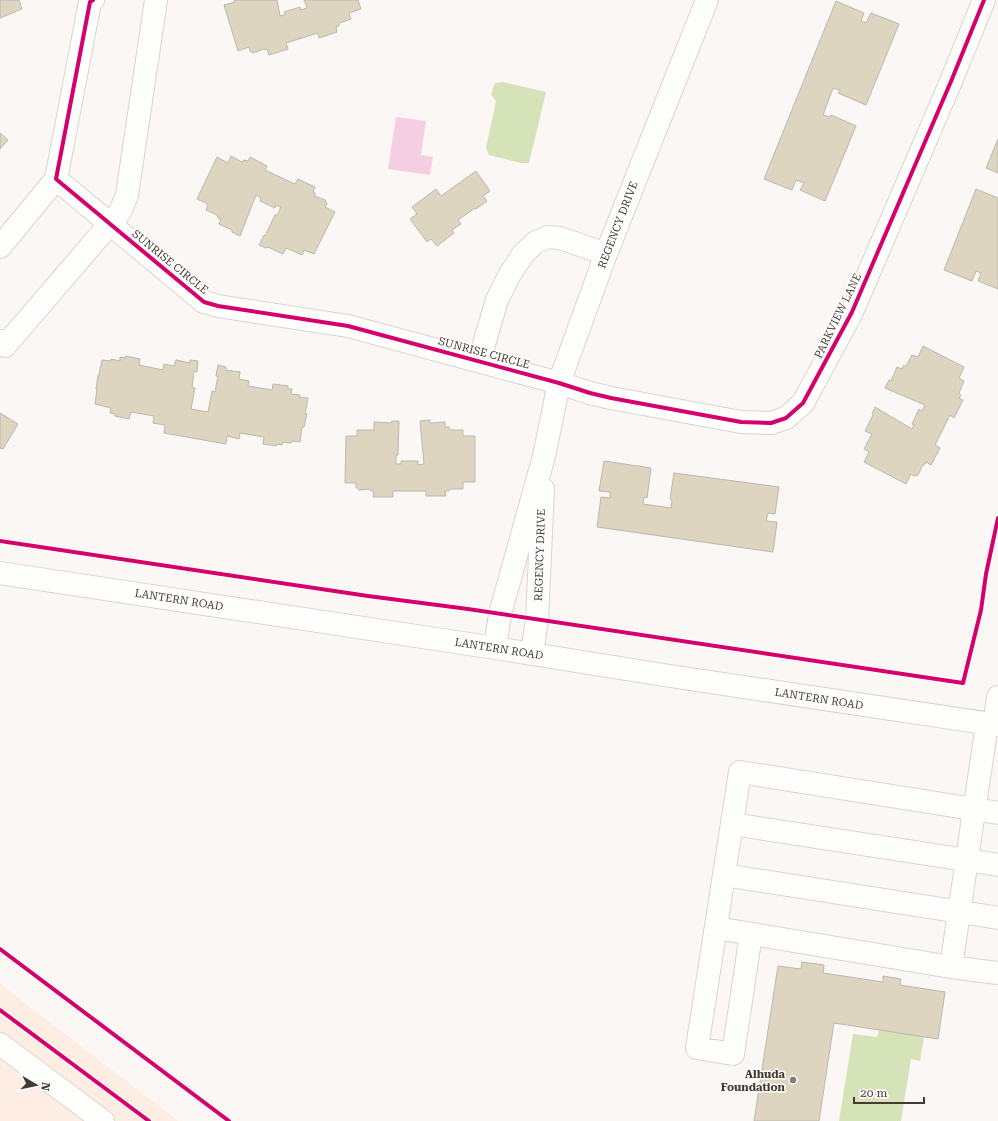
<svg xmlns="http://www.w3.org/2000/svg" width="998" height="1121" viewBox="0 0 998 1121" font-family="'Roboto Serif',serif">
  <rect width="100%" height="100%" fill="#faf7f4"/>
  <path fill="#fdede3" d="M 0,984 L 178,1121 L 0,1121 Z"/>
  <path fill="#d6e2b8" d="M 503,82 L 546,92 L 529,163 L 521,163 L 489,155 L 486,148 L 496,101 L 491,94 L 495,83 Z
    M 879,1030 L 924,1037 L 920,1061 L 911,1059 L 901,1121 L 839,1121 L 853,1034 L 877,1037 Z"/>
  <path fill="#f6cee2" d="M 396,117 L 426,121 L 421,155 L 433,157 L 430,175 L 388,169 Z"/>
  <path fill="#ddd5c0" stroke="#bcb8b0" d="M 0,0 L 19,0 L 22,9 L 0,18 Z
    M 234,0 L 277,0 L 280,16 L 285,15 L 284,12 L 300,7 L 301,10 L 307,8 L 304,0 L 358,0 L 361,9 L 349,13 L 351,19 L 339,23 L 339,26 L 336,27 L 337,32 L 319,38 L 318,33 L 286,43 L 288,49 L 269,55 L 267,49 L 265,50 L 264,49 L 253,53 L 250,51 L 249,47 L 238,51 L 224,5 L 235,2 Z
    M 836,1 L 864,13 L 861,21 L 866,23 L 871,13 L 899,24 L 866,105 L 838,93 L 840,90 L 833,88 L 823,115 L 830,117 L 831,115 L 856,126 L 825,201 L 800,190 L 804,183 L 796,180 L 792,190 L 764,179 Z
    M 0,133 L 8,140 L 0,149 Z
    M 998,139 L 998,173 L 986,168 Z
    M 231,156 L 242,162 L 244,160 L 248,161 L 250,157 L 267,166 L 265,170 L 295,184 L 298,179 L 315,187 L 313,192 L 315,193 L 315,196 L 325,200 L 327,204 L 325,207 L 335,212 L 314,254 L 304,250 L 302,255 L 286,248 L 283,254 L 268,247 L 266,248 L 259,245 L 264,235 L 265,236 L 275,215 L 277,215 L 281,207 L 276,205 L 275,208 L 260,201 L 261,198 L 256,195 L 240,236 L 232,232 L 232,230 L 219,224 L 221,219 L 218,218 L 217,215 L 206,210 L 208,204 L 197,199 L 217,157 L 228,163 Z
    M 476,171 L 490,191 L 483,196 L 487,201 L 476,209 L 475,208 L 458,220 L 461,224 L 452,230 L 454,233 L 437,246 L 431,239 L 427,242 L 410,219 L 417,214 L 412,207 L 436,189 L 441,196 Z
    M 976,189 L 998,198 L 998,289 L 978,281 L 981,273 L 976,271 L 972,281 L 944,270 Z
    M 923,346 L 964,367 L 959,378 L 964,381 L 959,393 L 961,395 L 959,398 L 963,400 L 954,418 L 950,415 L 935,445 L 940,448 L 931,465 L 926,462 L 925,464 L 923,465 L 918,475 L 914,476 L 911,474 L 906,484 L 864,462 L 869,452 L 864,449 L 872,434 L 865,431 L 873,415 L 872,414 L 875,407 L 912,429 L 914,425 L 912,424 L 919,409 L 922,411 L 925,405 L 885,388 L 889,380 L 891,381 L 897,367 L 902,369 L 903,366 L 906,366 L 912,355 L 918,357 Z
    M 126,356 L 140,359 L 139,365 L 163,370 L 164,364 L 174,366 L 176,360 L 190,363 L 190,360 L 198,361 L 197,372 L 194,371 L 192,388 L 195,388 L 191,409 L 208,412 L 212,391 L 215,392 L 218,376 L 216,376 L 218,365 L 226,367 L 226,370 L 240,372 L 239,379 L 249,381 L 248,386 L 272,390 L 273,384 L 288,386 L 288,389 L 292,389 L 291,394 L 300,395 L 299,397 L 308,398 L 305,414 L 307,414 L 306,418 L 304,427 L 302,427 L 300,442 L 292,441 L 291,443 L 283,442 L 282,445 L 277,444 L 276,446 L 263,444 L 264,437 L 240,433 L 239,439 L 227,436 L 226,444 L 164,433 L 165,425 L 153,423 L 154,416 L 131,412 L 129,419 L 115,416 L 115,414 L 110,413 L 111,408 L 95,404 L 97,389 L 96,389 L 98,375 L 99,375 L 102,360 L 111,361 L 111,359 L 120,361 L 120,357 L 125,358 Z
    M 0,413 L 18,424 L 3,449 L 0,448 Z
    M 430,420 L 430,423 L 445,422 L 445,427 L 449,427 L 450,430 L 463,430 L 463,436 L 475,436 L 475,482 L 463,482 L 463,489 L 450,489 L 449,491 L 445,491 L 446,496 L 426,496 L 426,491 L 393,491 L 393,497 L 373,497 L 374,491 L 371,491 L 370,489 L 359,490 L 356,487 L 356,483 L 345,483 L 346,436 L 357,436 L 357,430 L 374,430 L 374,422 L 391,423 L 392,421 L 399,421 L 398,455 L 396,455 L 396,464 L 401,464 L 401,461 L 418,461 L 418,465 L 424,464 L 420,421 Z
    M 604,461 L 651,468 L 647,498 L 644,497 L 643,504 L 671,508 L 672,501 L 670,499 L 674,473 L 779,487 L 775,514 L 768,513 L 766,521 L 777,522 L 773,552 L 597,527 L 601,497 L 610,498 L 610,492 L 599,491 Z
    M 802,962 L 824,965 L 823,973 L 883,982 L 883,976 L 901,979 L 900,985 L 945,992 L 938,1039 L 834,1023 L 819,1121 L 754,1121 L 778,966 L 801,969 Z"/>
  <g fill="none" stroke-linecap="round" stroke-linejoin="round">
    <g stroke="#dcd4ce" stroke-width="24">
      <path id="minor" d="M 93,0 L 90,2 L 56,179 L 204,302 L 218,306 L 348,326 L 559,383 L 590,393 L 611,398 L 741,422 L 771,423 L 786,418 L 803,403 L 852,312 L 952,79 L 984,0
        M 0,247 L 56,179
        M 0,341 L 5,346 L 120,212 L 127,195 L 156,0
        M 479,361 L 497,300 L 510,274 L 523,254 L 536,242 L 548,237 L 560,238 L 606,254
        M 0,573 L 495,648 L 670,676 L 998,725
        M 495,648 L 500,614 L 544,456 L 559,383 L 606,254 L 707,0
        M 532,653 L 537,620 L 543,489
        M 994,725 L 998,697
        M 732,824 L 998,865
        M 724,875 L 998,918
        M 716,928 L 951,967 L 998,973
        M 751,934 L 733,1054 L 697,1048 L 740,772 L 998,813
        M 951,967 L 987,724
        M 0,1044 L 103,1121"/>
    </g>
    <use href="#minor" stroke="#fefefd" stroke-width="22"/>
    <g stroke="#fff" stroke-width="6">
      <path id="cycleway" d="M 93,0 L 90,2 L 56,179 L 204,302 L 218,306 L 348,326 L 559,383 L 590,393 L 611,398 L 741,422 L 771,423 L 786,418 L 803,403 L 852,312 L 952,79 L 984,0
        M 0,541 L 368,596 L 468,609 L 963,683 L 981,610 L 986,574 L 998,518
        M 0,949 L 229,1121
        M 0,1010 L 149,1121"/>
    </g>
    <use href="#cycleway" stroke="#d6006c" stroke-width="4"/>
  </g>
  <circle fill="#857c75" stroke="#fff" stroke-width="1.5" cx="793" cy="1080" r="4"/>
  <g text-anchor="middle" dominant-baseline="central" stroke-width="3" stroke-linejoin="round" paint-order="stroke">
    <g font-size="11" fill="#463930" stroke="#fff">
      <text transform="translate(618 225) rotate(-69)">REGENCY DRIVE</text>
      <text transform="translate(170 262) rotate(39)">SUNRISE CIRCLE</text>
      <text transform="translate(838 316) rotate(-64)">PARKVIEW LANE</text>
      <text transform="translate(484 353) rotate(15)">SUNRISE CIRCLE</text>
      <text transform="translate(540 555) rotate(-88)">REGENCY DRIVE</text>
      <text transform="translate(179 600) rotate(9)">LANTERN ROAD</text>
      <text transform="translate(499 649) rotate(9)">LANTERN ROAD</text>
      <text transform="translate(819 699) rotate(9)">LANTERN ROAD</text>
    </g>
    <g font-size="11" font-weight="bold" fill="#463930" stroke="#fff" text-anchor="end">
      <text x="785" y="1074">Alhuda<tspan x="785" dy="13">Foundation</tspan></text>
    </g>
  </g>
  <g transform="translate(36 1085) rotate(99)" stroke="#ffffff" stroke-width="3" paint-order="stroke">
  <path d="M0-3L7 15L0 10L-7 15Z" fill="#463930"/>
  <text y="-6" font-size="11" font-weight="bold" text-anchor="middle" fill="#463930">N</text>
  </g>
  <path d="M854 1097v6h70v-6" fill="none" stroke="#463930" stroke-width="2"/>
  <text x="860" y="1097" font-size="12" fill="#463930" stroke="#ffffff" stroke-width="3" paint-order="stroke">20 m</text>
</svg>
